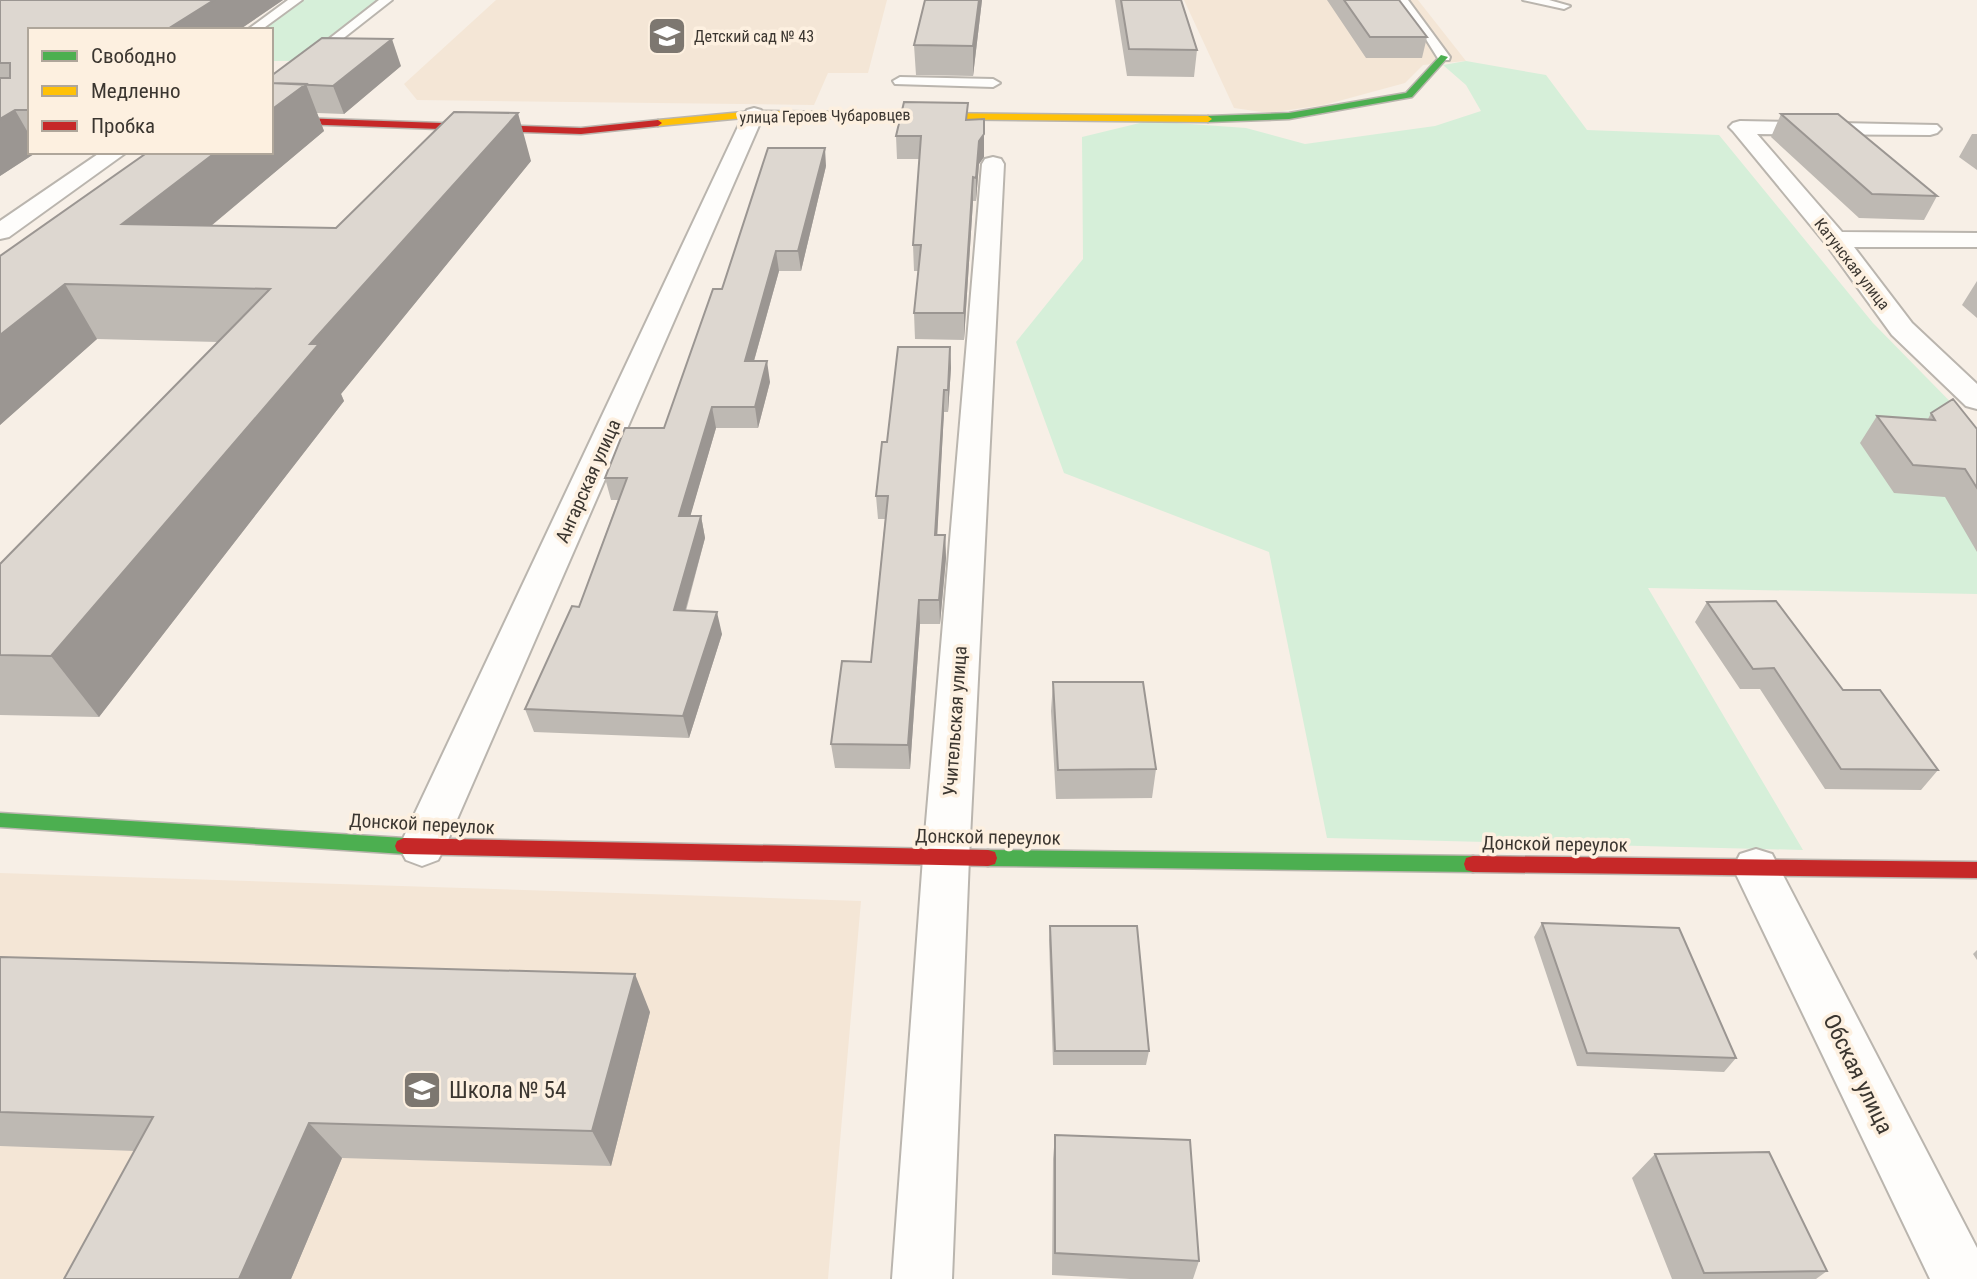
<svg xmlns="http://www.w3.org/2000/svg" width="1977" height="1279" viewBox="0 0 1977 1279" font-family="'Roboto Condensed',sans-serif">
  <rect width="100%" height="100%" fill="#f7efe6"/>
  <path fill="#f4e6d6" d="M 496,0 L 887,0 L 868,73 L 828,73 L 814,105 L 417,100 L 404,84 Z
    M 1184,0 L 1418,0 L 1466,61 L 1423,65 L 1405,83 L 1324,105 L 1269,113 L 1234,108 Z
    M 0,873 L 861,901 L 828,1279 L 0,1279 Z"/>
  <path fill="#d6efd9" d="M 296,0 L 386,0 L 309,61 L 271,61 L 271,30 L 253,30 Z
    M 1466,61 L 1546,75 L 1587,130 L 1719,135 L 1873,323 L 1977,429 L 1977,594 L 1648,588 L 1803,850 L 1327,838 L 1269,552 L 1064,473 L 1016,342 L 1083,259 L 1082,137 L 1148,121 L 1246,128 L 1305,144 L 1435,126 L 1481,111 L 1466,85 L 1443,65 Z"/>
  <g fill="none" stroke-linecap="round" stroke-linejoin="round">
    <g stroke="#bab5ae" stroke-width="4">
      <path id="lane" d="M 288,0 L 302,0 L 261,30 L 247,30 Z
        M 379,0 L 392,0 L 271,95 L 271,84 Z
        M 1396,0 L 1408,0 L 1450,57 L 1449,60 L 1439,60 L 1412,17 Z
        M 1523,0 L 1549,0 L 1570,6 L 1564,9 Z
        M 900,77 L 993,79 L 1000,83 L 993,87 L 895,84 L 893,81 Z"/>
    </g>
    <g stroke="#bab5ae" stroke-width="4">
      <path id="street" d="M 754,108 L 761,110 L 764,114 L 445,847 L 438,860 L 422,866 L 406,860 L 399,847 L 744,114 L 747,110 Z
        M 1740,121 L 1937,125 L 1941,129 L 1937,133 L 1930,135 L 1757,134 L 1842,232 L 1977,233 L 1977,247 L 1854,247 L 1912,323 L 1977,384 L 1977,409 L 1966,406 L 1892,335 L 1826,244 L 1733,131 L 1729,127 L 1733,123 Z
        M 101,152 L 127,152 L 9,237 L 0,239 L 0,221 Z
        M 993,157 L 1001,159 L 1004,164 L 969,858 L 952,1279 L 892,1279 L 923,858 L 982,164 L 985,159 Z
        M 1756,849 L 1772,854 L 1977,1248 L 1977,1279 L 1930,1279 L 1733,868 L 1740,854 Z"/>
    </g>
    <g stroke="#bab5ae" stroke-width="3">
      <path id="fast" d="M 1441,55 L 1448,57 L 1412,97 L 1289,119 L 1208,122 L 1204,119 L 1208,116 L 1289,113 L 1406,93 Z
        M 0,813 L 404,838 L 411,841 L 413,846 L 411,851 L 404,854 L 0,827 Z
        M 988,850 L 1473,856 L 1480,858 L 1482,864 L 1480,870 L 1473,872 L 988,866 L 981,864 L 979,858 L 981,852 Z"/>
    </g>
    <g stroke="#bab5ae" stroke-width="3">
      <path id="slow" d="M 754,111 L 1208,116 L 1212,119 L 1208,122 L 754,117 L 658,126 L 654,123 L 658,120 Z"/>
    </g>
    <g stroke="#bab5ae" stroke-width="3">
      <path id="jam" d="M 271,117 L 581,128 L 658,120 L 662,123 L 658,126 L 581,134 L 271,123 Z
        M 404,838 L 988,850 L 995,852 L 997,858 L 995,864 L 988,866 L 404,854 L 397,851 L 395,846 L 397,841 Z
        M 1473,856 L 1977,862 L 1977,878 L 1473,872 L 1466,870 L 1464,864 L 1466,858 Z"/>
    </g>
    <use href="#lane" fill="#fefdfb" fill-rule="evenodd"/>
    <use href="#street" fill="#fefdfb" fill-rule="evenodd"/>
    <use href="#fast" fill="#4caf50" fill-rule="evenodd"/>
    <use href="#slow" fill="#ffc107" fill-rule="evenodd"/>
    <use href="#jam" fill="#c62828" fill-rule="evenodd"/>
  </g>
  <path fill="#beb9b3" d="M 0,0 L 283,0 L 239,30 L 30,30 L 30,152 L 37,152 L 0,176 Z
    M 925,0 L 982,0 L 973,76 L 916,75 L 914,45 Z
    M 1115,0 L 1181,0 L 1197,50 L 1194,77 L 1127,76 Z
    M 1327,0 L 1399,0 L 1427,37 L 1422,58 L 1366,58 Z
    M 401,66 L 344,114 L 317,113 L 324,131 L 211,226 L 336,228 L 531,161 L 341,394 L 344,401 L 99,717 L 0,715 L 0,564 L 218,342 L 97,339 L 0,425 L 0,256 L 271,152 L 271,76 Z
    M 1781,114 L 1937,196 L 1924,220 L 1859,218 L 1771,137 Z
    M 968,120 L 984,157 L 979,164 L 976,201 L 973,201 L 964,340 L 915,339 L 914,313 L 918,271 L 914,271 L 913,245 L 920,159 L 897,159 L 896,136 Z
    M 1972,134 L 1977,134 L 1977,170 L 1959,157 Z
    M 826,166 L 801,271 L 779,271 L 754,361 L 770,382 L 758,428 L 716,428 L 690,516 L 701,516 L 705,538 L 686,611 L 722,634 L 689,738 L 534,732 L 525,709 L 579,607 L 618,500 L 611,500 L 605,478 L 664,428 L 722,289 Z
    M 1977,281 L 1977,318 L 1962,305 Z
    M 950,347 L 951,368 L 948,412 L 944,412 L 937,535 L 945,535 L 946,558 L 940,624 L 920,624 L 910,769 L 835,768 L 831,744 L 871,662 L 885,519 L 878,519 L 876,496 L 887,442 Z
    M 1931,413 L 1977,429 L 1977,552 L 1945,497 L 1894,493 L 1860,443 L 1877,416 L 1928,419 Z
    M 1707,602 L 1843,690 L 1938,770 L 1921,790 L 1825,789 L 1760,689 L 1740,689 L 1695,622 Z
    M 1053,682 L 1156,769 L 1152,798 L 1056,799 L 1051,711 Z
    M 1542,923 L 1736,1058 L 1724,1072 L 1577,1066 L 1534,937 Z
    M 1050,926 L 1149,1051 L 1146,1065 L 1053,1065 L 1049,940 Z
    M 1977,950 L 1977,960 L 1973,954 Z
    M 0,957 L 650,1012 L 611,1166 L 342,1158 L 291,1279 L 64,1279 L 135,1151 L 0,1146 Z
    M 1055,1135 L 1199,1261 L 1193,1279 L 1130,1279 L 1052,1275 L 1053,1159 Z
    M 1655,1154 L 1827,1271 L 1816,1279 L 1672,1279 L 1632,1178 Z"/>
  <path fill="#9b9692" d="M 214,0 L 283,0 L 239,30 L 166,30 Z
    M 979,0 L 982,0 L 973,76 L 973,46 Z
    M 392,39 L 401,66 L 344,114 L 333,86 Z
    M 306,84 L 324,131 L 150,277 L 122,224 L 216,152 L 271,152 L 271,110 Z
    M 15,110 L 30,136 L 30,152 L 37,152 L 0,176 L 0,119 Z
    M 518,113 L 531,161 L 341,394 L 344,401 L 99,717 L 51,656 L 310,344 Z
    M 984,134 L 984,157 L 979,164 L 976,201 L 976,178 L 979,141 Z
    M 825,148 L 826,166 L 801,271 L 798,251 Z
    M 973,177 L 973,201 L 964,340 L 964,313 Z
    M 776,251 L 779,271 L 748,382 L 745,361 Z
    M 65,284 L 97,339 L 0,425 L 0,335 Z
    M 950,347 L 951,368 L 948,412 L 948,390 Z
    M 767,361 L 770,382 L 758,428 L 755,407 Z
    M 944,390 L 944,412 L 936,558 L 935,535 Z
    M 712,407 L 716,428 L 684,538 L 679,516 Z
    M 701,516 L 705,538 L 679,633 L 674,610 Z
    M 945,535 L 946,558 L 940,624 L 939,600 Z
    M 919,600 L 920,624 L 910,769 L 908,745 Z
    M 717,612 L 722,634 L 689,738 L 683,716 Z
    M 635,974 L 650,1012 L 611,1166 L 592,1131 Z
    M 309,1123 L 342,1158 L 291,1279 L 239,1279 Z"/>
  <path fill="#ddd7d0" stroke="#9b9692" stroke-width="2" d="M 0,0 L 214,0 L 166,30 L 30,30 L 30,110 L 15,110 L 0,119 L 0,78 L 10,78 L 10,63 L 0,63 Z
    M 925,0 L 979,0 L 973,46 L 914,45 Z
    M 1121,0 L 1181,0 L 1197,50 L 1129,49 Z
    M 1344,0 L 1399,0 L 1427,37 L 1370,37 Z
    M 322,38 L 392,39 L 333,86 L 271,83 L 271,76 Z
    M 271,83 L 306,84 L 271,110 Z
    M 904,102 L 968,103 L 966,120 L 984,119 L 984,134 L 979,141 L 976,178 L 973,177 L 964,313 L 914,313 L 921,245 L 913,245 L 921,136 L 896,136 Z
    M 454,112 L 518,113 L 310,344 L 319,344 L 51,656 L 0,655 L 0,564 L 270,289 L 65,284 L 0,335 L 0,256 L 148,152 L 216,152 L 122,224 L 336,228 Z
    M 1781,114 L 1838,114 L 1937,196 L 1872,194 Z
    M 768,148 L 825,148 L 798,251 L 776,251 L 745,361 L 767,361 L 755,407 L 712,407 L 679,516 L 701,516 L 674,610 L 717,612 L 683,716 L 525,709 L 572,606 L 579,607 L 627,478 L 605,478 L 625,428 L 664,428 L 713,289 L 722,289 Z
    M 898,347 L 950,347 L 948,390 L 944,390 L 935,535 L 945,535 L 939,600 L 919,600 L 908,745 L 831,744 L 842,661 L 871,662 L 888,496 L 876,496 L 882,442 L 887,442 Z
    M 1953,399 L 1977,429 L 1977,488 L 1965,469 L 1913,465 L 1877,416 L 1935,420 L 1931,413 Z
    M 1776,601 L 1843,690 L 1880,690 L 1938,770 L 1841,769 L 1774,668 L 1753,669 L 1707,602 Z
    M 1053,682 L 1143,682 L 1156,769 L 1058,770 Z
    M 1542,923 L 1679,928 L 1736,1058 L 1587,1053 Z
    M 1050,926 L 1137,926 L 1149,1051 L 1055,1051 Z
    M 0,957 L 635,974 L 592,1131 L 309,1123 L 239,1279 L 64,1279 L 153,1117 L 0,1112 Z
    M 1055,1135 L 1190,1140 L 1199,1261 L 1055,1253 Z
    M 1769,1152 L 1827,1271 L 1704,1273 L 1655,1154 Z"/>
  <defs>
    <g id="school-square" transform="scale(2.0125)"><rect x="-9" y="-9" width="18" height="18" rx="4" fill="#7d7770" stroke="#fdf0e0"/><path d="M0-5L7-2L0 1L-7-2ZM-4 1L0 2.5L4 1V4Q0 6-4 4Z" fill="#fff"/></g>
  </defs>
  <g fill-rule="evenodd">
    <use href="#school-square" x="667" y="36"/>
    <use href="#school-square" x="422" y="1090"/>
  </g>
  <g text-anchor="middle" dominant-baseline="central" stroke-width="7" stroke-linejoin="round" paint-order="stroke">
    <g font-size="16" fill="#3b3630" stroke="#fdf0e0" text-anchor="start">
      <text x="694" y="36">Детский сад № 43</text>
    </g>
    <g font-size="16" fill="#3b3630" stroke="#fdf0e0">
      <text transform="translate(825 116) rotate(-1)">улица Героев Чубаровцев</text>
      <text transform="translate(1852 264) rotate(52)">Катунская улица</text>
    </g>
    <g font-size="19" fill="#3b3630" stroke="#fdf0e0">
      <text transform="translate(588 481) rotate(-66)">Ангарская улица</text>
      <text transform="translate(955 721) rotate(-86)">Учительская улица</text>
      <text transform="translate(422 824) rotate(3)">Донской переулок</text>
      <text transform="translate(988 837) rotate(1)">Донской переулок</text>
      <text transform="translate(1555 844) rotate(1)">Донской переулок</text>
    </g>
    <g font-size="23" fill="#3b3630" stroke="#fdf0e0">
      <text transform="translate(1858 1074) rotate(64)">Обская улица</text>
    </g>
    <g font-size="23" fill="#3b3630" stroke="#fdf0e0" text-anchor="start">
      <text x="449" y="1090">Школа № 54</text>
    </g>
  </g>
  <rect x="28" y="28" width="245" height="126" fill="#fdf0e0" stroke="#afa69a" stroke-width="2"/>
  <rect x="42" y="51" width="35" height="10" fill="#4caf50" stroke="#afa69a" stroke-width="2"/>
  <text x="91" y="63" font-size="21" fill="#3b3630">Свободно</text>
  <rect x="42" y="86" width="35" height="10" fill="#ffc107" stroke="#afa69a" stroke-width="2"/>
  <text x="91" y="98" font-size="21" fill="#3b3630">Медленно</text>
  <rect x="42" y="121" width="35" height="10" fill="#c62828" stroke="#afa69a" stroke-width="2"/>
  <text x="91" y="133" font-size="21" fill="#3b3630">Пробка</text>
</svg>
